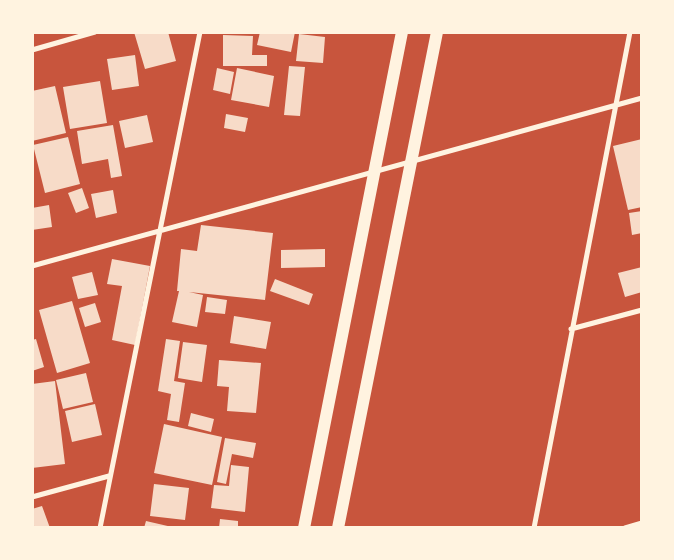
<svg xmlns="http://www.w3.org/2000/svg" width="674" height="560" viewBox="0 0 674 560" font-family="'Titillium Web',sans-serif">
  <rect width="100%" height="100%" fill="#c8553d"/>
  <path fill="#f7dbc8" d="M 134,32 L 168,32 L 176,61 L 145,69 Z
    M 260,32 L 295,32 L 291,52 L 257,45 Z
    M 299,34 L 325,37 L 323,63 L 296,61 Z
    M 223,35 L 253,36 L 252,55 L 267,55 L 267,66 L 223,66 Z
    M 135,55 L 139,86 L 112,90 L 107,59 Z
    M 289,66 L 305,67 L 300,116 L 284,115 Z
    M 217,68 L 234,72 L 230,94 L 213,90 Z
    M 237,68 L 274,76 L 269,107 L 231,100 Z
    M 100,81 L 107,123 L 70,129 L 63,87 Z
    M 55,86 L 66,133 L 32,141 L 32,91 Z
    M 226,114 L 248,118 L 245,132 L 224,128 Z
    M 147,115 L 153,142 L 125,148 L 119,121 Z
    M 113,125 L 122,176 L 111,178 L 108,159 L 82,164 L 77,131 Z
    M 68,137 L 80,184 L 45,193 L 33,145 Z
    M 642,139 L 642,207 L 628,210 L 613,146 Z
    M 82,188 L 89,208 L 76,213 L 68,193 Z
    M 113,190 L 117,213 L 96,218 L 91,194 Z
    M 49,205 L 52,227 L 32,230 L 32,208 Z
    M 642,211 L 642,233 L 632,235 L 629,213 Z
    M 201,225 L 273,233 L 265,300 L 189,292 L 203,295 L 197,327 L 172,322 L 179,291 L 177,291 L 181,249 L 197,251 Z
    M 325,249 L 325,267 L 281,268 L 281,250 Z
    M 112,259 L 150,266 L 135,345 L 112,340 L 122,286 L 107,284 Z
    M 642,267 L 642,292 L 625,297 L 618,273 Z
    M 92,272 L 98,295 L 78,299 L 72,277 Z
    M 275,279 L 313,294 L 309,305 L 270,291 Z
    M 207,297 L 227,300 L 225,314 L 205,312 Z
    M 72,301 L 90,363 L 57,373 L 39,310 Z
    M 95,303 L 101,322 L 85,327 L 79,308 Z
    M 234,316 L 271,322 L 266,349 L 230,343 Z
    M 36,339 L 44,367 L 32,371 L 32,340 Z
    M 166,339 L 180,341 L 174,381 L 185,383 L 179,422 L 167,420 L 171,394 L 158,391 Z
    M 183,342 L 207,345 L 202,382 L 178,378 Z
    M 219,360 L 261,363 L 256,413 L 227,411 L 229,387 L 217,386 Z
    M 86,373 L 93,402 L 63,409 L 56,380 Z
    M 55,381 L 65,464 L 32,468 L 32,384 Z
    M 95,404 L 102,435 L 72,442 L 65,411 Z
    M 191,413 L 214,419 L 211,432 L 188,426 Z
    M 164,424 L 222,437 L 212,485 L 154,473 Z
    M 225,438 L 256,443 L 253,458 L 232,454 L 226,484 L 217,482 Z
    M 231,465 L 249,467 L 245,512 L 211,508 L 214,485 L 229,486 Z
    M 154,484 L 189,488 L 185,520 L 150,516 Z
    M 42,506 L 50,528 L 35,528 L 32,521 L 32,509 Z
    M 220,519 L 238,521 L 238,528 L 219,528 Z
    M 146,521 L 172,527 L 172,528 L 144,528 Z"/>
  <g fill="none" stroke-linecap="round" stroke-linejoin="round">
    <path stroke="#fff3e0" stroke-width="5" d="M 32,50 L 95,32
      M 32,266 L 642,98
      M 571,329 L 642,310
      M 32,497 L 109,476
      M 100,528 L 200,32
      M 534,528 L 630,32
      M 625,528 L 642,523"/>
    <path stroke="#fff3e0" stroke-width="12" d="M 304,528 L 402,32
      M 338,528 L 437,32"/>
  </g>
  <rect width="674" height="560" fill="none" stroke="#fff3e0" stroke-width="68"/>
</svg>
